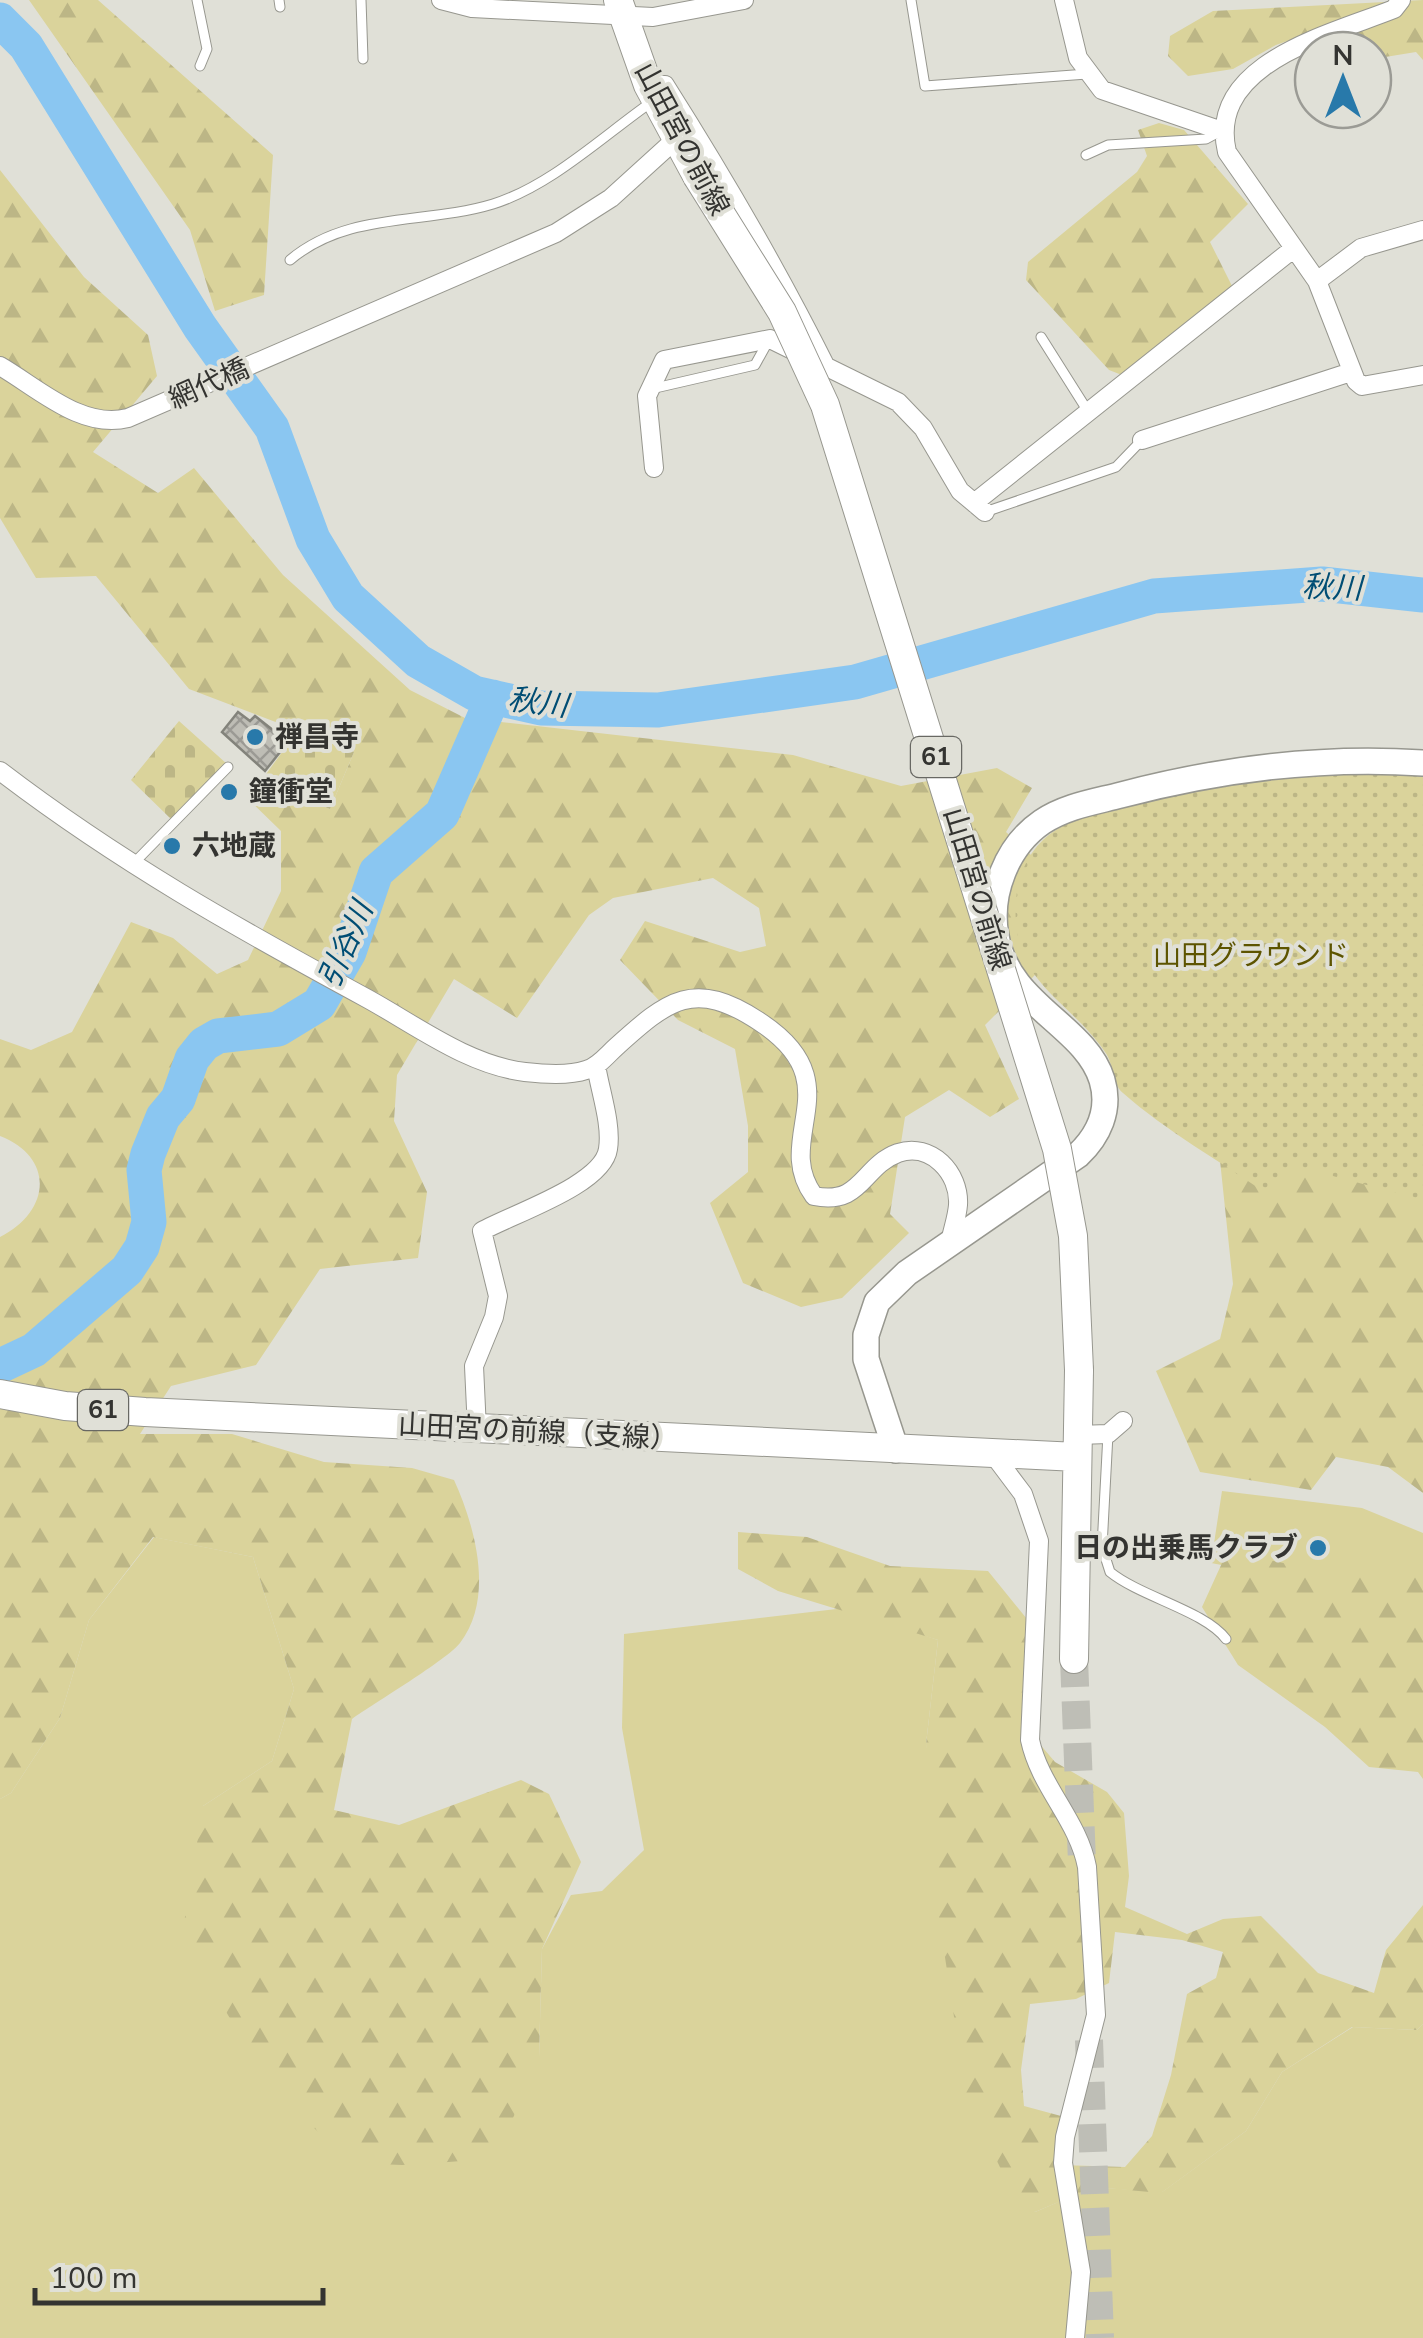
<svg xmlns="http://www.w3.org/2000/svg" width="1423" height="2338" viewBox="0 0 1423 2338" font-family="'Nunito Sans','Noto Sans JP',sans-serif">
  <defs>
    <pattern id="forest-firs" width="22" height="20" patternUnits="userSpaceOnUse" patternTransform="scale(2.5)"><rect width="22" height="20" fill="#dad39b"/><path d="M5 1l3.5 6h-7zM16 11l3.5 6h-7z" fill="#bcb686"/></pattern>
    <pattern id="cemetery-stones" width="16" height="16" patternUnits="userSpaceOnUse" patternTransform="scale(2.5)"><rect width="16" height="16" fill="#dad39b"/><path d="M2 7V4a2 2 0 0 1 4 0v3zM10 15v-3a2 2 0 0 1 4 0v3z" fill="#bcb686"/></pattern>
    <pattern id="park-dots" width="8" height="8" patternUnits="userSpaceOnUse" patternTransform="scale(2.5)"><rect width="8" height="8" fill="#dad39b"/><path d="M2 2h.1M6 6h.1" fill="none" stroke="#bcb686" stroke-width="1.8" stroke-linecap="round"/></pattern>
    <pattern id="building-cross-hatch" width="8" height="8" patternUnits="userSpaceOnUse" patternTransform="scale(2.5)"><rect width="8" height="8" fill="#bebdb5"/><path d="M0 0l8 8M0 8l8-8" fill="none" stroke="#9b9a94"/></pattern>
  </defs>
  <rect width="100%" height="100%" fill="#e0e0d7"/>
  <path fill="#dad39b" d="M 1222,1491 L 1362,1508 L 1423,1533 L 1423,1603 L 1211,1563 Z
    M 154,1537 L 253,1557 L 294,1689 L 272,1761 L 203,1806 L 539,2057 L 542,1949 L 571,1895 L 602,1891 L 644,1850 L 622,1728 L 624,1634 L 845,1608 L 938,1640 L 926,1744 L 1035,2212 L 1093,2187 L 1162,2192 L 1246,2131 L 1282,2072 L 1353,2027 L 1417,2030 L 1423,2024 L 1423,2338 L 0,2338 L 0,1799 L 11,1793 L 60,1718 L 89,1620 Z"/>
  <path fill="url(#forest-firs)" fill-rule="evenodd" d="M 29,0 L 98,0 L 273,155 L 264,295 L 215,311 L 190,230 Z
    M 1423,0 L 1423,60 L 1416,52 L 1373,59 L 1373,50 L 1367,50 L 1352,18 L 1276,45 L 1233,69 L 1188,76 L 1168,56 L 1170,36 L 1213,11 Z
    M 1159,123 L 1184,130 L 1248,204 L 1210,242 L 1233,288 L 1127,377 L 1109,370 L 1026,280 L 1028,262 L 1137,172 L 1147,156 L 1138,130 Z
    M 0,170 L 84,277 L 148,335 L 157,376 L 93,452 L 158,493 L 194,468 L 283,575 L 410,690 L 465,718 L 793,755 L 901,786 L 997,768 L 1032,788 L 1006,832 L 1078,898 L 1055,955 L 985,1025 L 1019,1099 L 990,1117 L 949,1090 L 905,1117 L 890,1214 L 909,1233 L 842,1298 L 801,1307 L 743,1283 L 710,1203 L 748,1172 L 748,1126 L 735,1049 L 678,1020 L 620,960 L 645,921 L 740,952 L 766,946 L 759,908 L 713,878 L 613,898 L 589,915 L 517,1018 L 454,979 L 397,1075 L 394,1121 L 427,1192 L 418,1258 L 320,1269 L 256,1365 L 171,1386 L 140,1434 L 232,1434 L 324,1462 L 412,1468 L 454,1480 C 475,1526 495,1598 460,1643 C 448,1659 373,1704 352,1719 L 334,1810 L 399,1825 L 521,1780 L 549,1794 L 581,1862 L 542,1949 L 539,2057 L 496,2158 C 467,2159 405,2169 380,2163 C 285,2142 229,2012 182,1935 L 203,1806 L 272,1761 L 294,1689 L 253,1557 L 153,1537 L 89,1620 L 60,1718 L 11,1793 L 0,1799 L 0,1237 C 50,1212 56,1158 0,1136 L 0,1039 L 31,1050 L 72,1032 L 131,922 L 173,938 L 217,974 L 248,960 L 281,891 L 281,831 L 248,799 L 261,781 L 330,809 L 354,752 L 189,689 L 96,576 L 36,578 L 0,518 Z
    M 1217,1132 L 1423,1155 L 1423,1493 L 1388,1467 L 1336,1457 L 1311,1490 L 1200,1472 L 1156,1371 L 1220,1339 L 1233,1284 Z
    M 738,1532 L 807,1537 L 890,1566 L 988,1571 L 1027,1619 L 1038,1742 L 1055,1762 L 1107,1792 L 1124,1813 L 1129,1876 L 1125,1907 L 1187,1934 L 1223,1919 L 1261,1916 L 1318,1973 L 1374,1993 L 1386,1950 L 1423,1905 L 1423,2024 L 1417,2030 L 1352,2027 L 1282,2072 L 1246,2131 L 1161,2193 L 1094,2187 L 1035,2212 L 1008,2184 L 966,2096 L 938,1911 L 926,1744 L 938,1640 L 778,1591 L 738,1569 ZM 1115,1932 L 1182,1940 L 1223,1952 L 1216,1978 L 1187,1994 L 1171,2075 L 1152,2136 L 1125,2167 L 1060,2165 L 1061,2116 L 1024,2106 L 1021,2070 L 1030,2004 L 1076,1999 L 1109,1983 Z
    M 1227,1552 C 1274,1558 1387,1595 1423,1561 L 1423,1779 L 1418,1772 L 1369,1767 L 1325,1727 L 1238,1665 L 1202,1607 Z"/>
  <path fill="url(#cemetery-stones)" d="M 179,721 L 227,764 L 172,820 L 131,780 Z
    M 299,729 L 354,752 L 330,809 L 261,781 Z"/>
  <path fill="url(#park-dots)" d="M 1375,769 L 1423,777 L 1423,1200 L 1299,1167 L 1267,1194 C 1220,1161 1166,1131 1123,1093 C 1112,1084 1114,1064 1105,1052 C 1067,997 1010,982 1016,902 C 1017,879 1026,856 1043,840 C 1096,789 1300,776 1375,769 Z"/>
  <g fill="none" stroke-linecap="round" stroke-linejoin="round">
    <path stroke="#8ac6f1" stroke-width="35" d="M 0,20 L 26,46 L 200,327 L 272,428 L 313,539 L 348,597 L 418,661 L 474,693 L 541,708 L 658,710 L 855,682 L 1154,596 L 1322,584 L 1423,595
      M 0,1366 L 34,1350 L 127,1270 L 142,1247 L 149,1222 L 144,1170 L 148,1154 L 163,1117 L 178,1099 L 192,1059 L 204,1044 L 218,1036 L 278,1029 L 319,1004 L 349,952 L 376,872 L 442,814 L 493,697"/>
  </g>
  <path fill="url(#building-cross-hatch)" stroke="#83837b" stroke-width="2.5" d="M 238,712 L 250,721 L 255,716 L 288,742 L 265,771 L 222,732 Z"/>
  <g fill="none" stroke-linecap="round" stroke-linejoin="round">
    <path stroke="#bebeb6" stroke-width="28" stroke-dasharray="28 14" stroke-linecap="butt" d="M 1074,1659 L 1082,1862
      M 1089,2040 L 1100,2338"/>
    <g stroke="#97978f" stroke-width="11">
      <path id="lane" d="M 197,0 L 207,49 L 200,66
        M 279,0 L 280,7
        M 361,0 L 363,59
        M 911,0 L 925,86 L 1087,74
        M 1086,155 L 1108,145 L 1206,139 L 1219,132
        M 290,260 C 348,211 424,225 493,204 C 551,186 604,135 653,101
        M 1041,337 L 1089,413
        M 651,389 L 755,365 L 765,347 L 764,340
        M 985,512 L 1116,467 L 1142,440
        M 132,865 L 228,767
        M 1108,1434 L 1102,1547 L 1110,1572 C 1141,1597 1205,1611 1226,1639"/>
    </g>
    <g stroke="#97978f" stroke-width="20">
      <path id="street" d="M 441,0 L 472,8 L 653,17 L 744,0
        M 1064,0 L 1078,58 L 1102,90 L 1222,131
        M 1401,0 L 1394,9 C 1332,34 1206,63 1227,152 L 1317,281 L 1356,381 L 1362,386 L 1423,375
        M 648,85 L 665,85 C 724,178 778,271 827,369
        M 1317,281 L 1361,248 L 1423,230
        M 0,366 C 38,388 82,430 128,418 L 556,233 L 611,198 L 676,139
        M 1142,440 L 1351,372
        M 654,468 L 647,396 L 664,360 L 770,339 L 898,402 L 923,428 L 960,491 L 985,512
        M 974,503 L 1293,249
        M 0,771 C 119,862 237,928 368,999 C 417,1026 468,1065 525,1072 C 543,1074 569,1076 586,1070 C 598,1067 607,1055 616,1047 C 668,1000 694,978 760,1022 C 854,1084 771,1137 814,1196 C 862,1206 862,1166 898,1153 C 931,1142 960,1173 958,1205 C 957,1218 952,1231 950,1243
        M 477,1430 L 474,1366 L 494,1317 L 498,1296 L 482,1231 C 512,1214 603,1185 608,1149 C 612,1124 600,1091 596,1065
        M 1078,1435 L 1108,1434 L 1123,1421
        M 993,1454 L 1023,1494 L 1039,1541 L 1030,1740 C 1040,1787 1078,1820 1087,1867 L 1096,2015 L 1065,2137 L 1063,2163 L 1081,2272 L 1075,2338"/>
    </g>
    <g stroke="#97978f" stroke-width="28">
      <path id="secondary" d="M 896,1450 L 866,1359 L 866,1335 L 877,1302 L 907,1273 L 1078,1155 C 1098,1136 1111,1110 1102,1080 C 1085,1025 1008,1006 996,936 C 988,894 1007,846 1042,822 C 1066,806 1094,802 1121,795 C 1220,769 1321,756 1423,763"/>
    </g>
    <g stroke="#97978f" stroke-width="30">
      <path id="primary" d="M 618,0 L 648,85 L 697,176
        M 0,1394 L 65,1406 L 145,1412 L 1077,1457
        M 1074,1659 L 1079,1370"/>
    </g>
    <use href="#lane" stroke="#fff" stroke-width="9"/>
    <use href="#street" stroke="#fff" stroke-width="18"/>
    <use href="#secondary" stroke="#fff" stroke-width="25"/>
    <use href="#primary" stroke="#fff" stroke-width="28"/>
    <g stroke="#97978f" stroke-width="30" stroke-linecap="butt">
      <path id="primary-bridge" d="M 697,176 L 782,312 L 825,405 L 1057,1149 L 1073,1236 L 1079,1370"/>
    </g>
    <use href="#primary-bridge" stroke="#fff" stroke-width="28"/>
  </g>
  <g fill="#2879aa" stroke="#e0e0d7" stroke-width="4">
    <circle cx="255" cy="737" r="10"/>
    <circle cx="229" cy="792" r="10"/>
    <circle cx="172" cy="846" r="10"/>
    <circle cx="1318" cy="1548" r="10"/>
  </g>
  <g text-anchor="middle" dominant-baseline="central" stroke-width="8" stroke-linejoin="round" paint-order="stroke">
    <g fill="#e0e0d7" stroke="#686863" stroke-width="2.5">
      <rect x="911" y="737" width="50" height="40" rx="8"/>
      <rect x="78" y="1390" width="50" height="40" rx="8"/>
    </g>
    <g font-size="25" font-weight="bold" fill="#343431">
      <text x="936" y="757">61</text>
      <text x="103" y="1410">61</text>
    </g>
    <g font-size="28" fill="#343431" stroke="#e0e0d7">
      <text transform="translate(682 139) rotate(62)">山田宮の前線</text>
      <text transform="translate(209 384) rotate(-24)">網代橋</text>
      <text transform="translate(977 889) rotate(73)">山田宮の前線</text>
      <text transform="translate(538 1432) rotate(3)">山田宮の前線（支線）</text>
    </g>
    <g font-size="28" font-weight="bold" fill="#343431" stroke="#e0e0d7" text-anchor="start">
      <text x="275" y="737">禅昌寺</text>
      <text x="249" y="792">鐘衝堂</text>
      <text x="192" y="846">六地蔵</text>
      <text x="1298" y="1548" text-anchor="end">日の出乗馬クラブ</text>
    </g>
    <g font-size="28" fill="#5d5400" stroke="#e0e0d7">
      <text x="1251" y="956">山田グラウンド</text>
    </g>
    <g font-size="30" font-style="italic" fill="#004d74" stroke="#e0e0d7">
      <text transform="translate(1332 588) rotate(2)">秋川</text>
      <text transform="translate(538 703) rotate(7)">秋川</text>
      <text transform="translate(346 945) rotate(-66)">引谷川</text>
    </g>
  </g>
  <g transform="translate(1343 80)"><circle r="48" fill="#e0e0d7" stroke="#9b9b95" stroke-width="2.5"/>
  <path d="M0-8L18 38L0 25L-18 38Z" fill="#2879aa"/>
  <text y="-15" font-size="28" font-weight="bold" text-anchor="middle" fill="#343431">N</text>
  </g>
  <path d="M35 2288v15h288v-15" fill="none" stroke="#343431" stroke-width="5"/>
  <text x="50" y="2288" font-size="30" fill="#343431" stroke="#e0e0d7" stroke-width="8" paint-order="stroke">100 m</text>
</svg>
